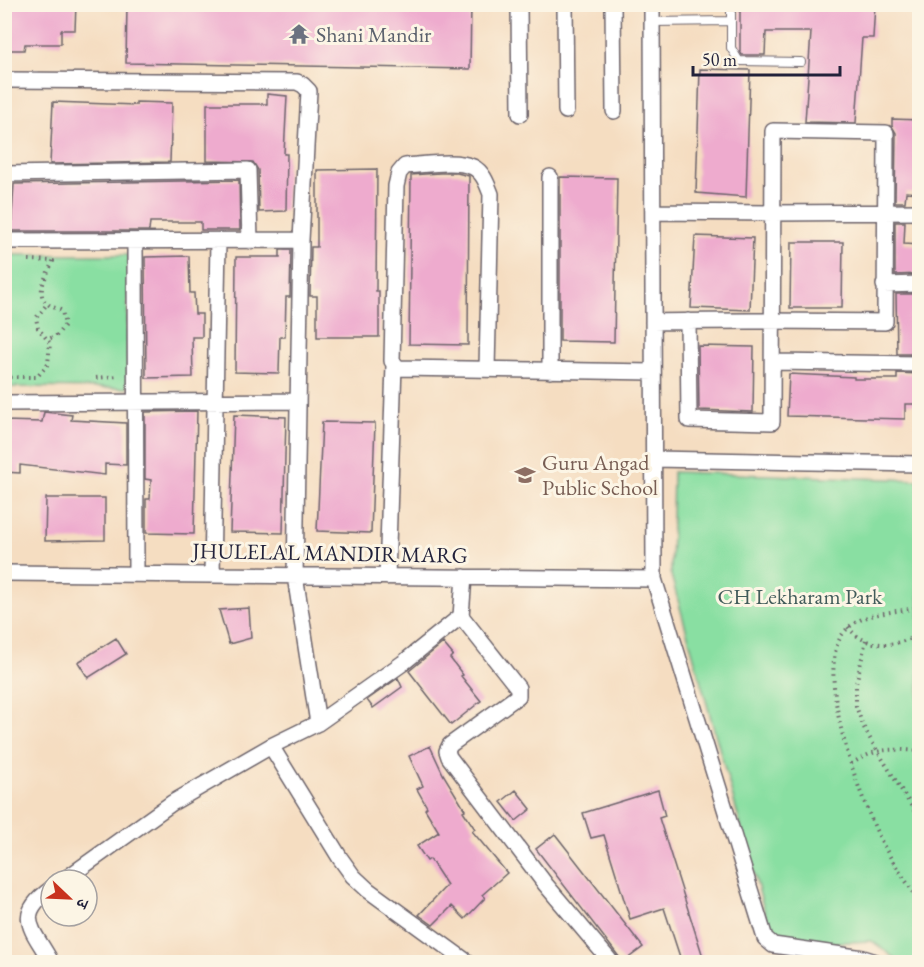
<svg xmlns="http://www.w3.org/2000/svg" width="924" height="967" viewBox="0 0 924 967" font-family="'EB Garamond','Noto Serif Devanagari',serif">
  <rect width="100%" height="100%" fill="#fcf5e5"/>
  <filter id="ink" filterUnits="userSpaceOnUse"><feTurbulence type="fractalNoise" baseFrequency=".0167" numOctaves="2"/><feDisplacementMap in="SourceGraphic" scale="12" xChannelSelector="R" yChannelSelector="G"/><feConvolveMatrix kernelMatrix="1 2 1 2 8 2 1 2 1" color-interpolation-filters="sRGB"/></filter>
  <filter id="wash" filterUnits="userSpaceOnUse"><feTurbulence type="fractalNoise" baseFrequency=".008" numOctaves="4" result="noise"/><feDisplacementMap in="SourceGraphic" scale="24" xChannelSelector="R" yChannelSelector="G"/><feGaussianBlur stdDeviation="1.35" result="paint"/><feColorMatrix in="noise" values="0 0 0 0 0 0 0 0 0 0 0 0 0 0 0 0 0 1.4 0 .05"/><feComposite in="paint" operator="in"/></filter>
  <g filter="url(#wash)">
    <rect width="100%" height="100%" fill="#f5ddc1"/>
    <path fill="#89dfa2" stroke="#56806e" stroke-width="1.5" d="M 5,255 L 128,255 L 127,388 L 5,387 Z
      M 673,472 L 919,480 L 919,962 L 900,962 L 872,941 L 774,945 L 671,575 Z"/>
    <g id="blocks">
      <path fill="#eeabce" d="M 4,4 L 76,4 L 75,30 L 61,30 L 61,44 L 25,44 L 24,50 L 4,50 Z
        M 127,4 L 471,4 L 470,69 L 126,63 Z
        M 740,4 L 875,4 L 873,38 L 862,38 L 856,123 L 805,122 L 811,32 L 766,32 L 765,55 L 742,55 L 740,51 Z
        M 700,69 L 750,70 L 746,197 L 696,193 Z
        M 267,94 L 287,96 L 284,154 L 287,154 L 286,211 L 259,212 L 258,170 L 253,162 L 207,161 L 207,104 L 267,104 Z
        M 53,102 L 136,105 L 136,102 L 172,103 L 170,162 L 50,164 Z
        M 892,119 L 920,120 L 920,193 L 906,192 L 905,202 L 895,202 L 896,133 L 892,126 Z
        M 377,169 L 376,291 L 379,291 L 379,337 L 317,337 L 317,296 L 310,296 L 311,247 L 317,247 L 317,170 Z
        M 440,173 L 457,173 L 469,176 L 468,345 L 409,344 L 411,175 Z
        M 560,177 L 617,178 L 614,342 L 560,341 Z
        M 239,180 L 240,230 L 201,230 L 201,222 L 150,222 L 149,231 L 11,231 L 14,184 Z
        M 895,222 L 905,222 L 904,244 L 920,245 L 920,274 L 895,275 Z
        M 695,236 L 753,238 L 750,310 L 691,308 Z
        M 791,242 L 843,242 L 842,308 L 790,308 Z
        M 280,250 L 291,250 L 290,297 L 286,297 L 285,337 L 280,337 L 279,373 L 235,372 L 236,257 L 280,257 Z
        M 189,256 L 190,293 L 194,293 L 195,314 L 202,314 L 202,337 L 192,337 L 193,377 L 146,378 L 145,257 Z
        M 896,294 L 920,294 L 920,354 L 897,354 Z
        M 698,346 L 754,347 L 753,412 L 699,410 Z
        M 897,373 L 920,374 L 920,404 L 905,404 L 905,419 L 787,416 L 789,374 L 854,377 L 854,379 L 897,379 Z
        M 197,411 L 194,534 L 146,533 L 146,499 L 150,499 L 151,480 L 145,479 L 145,412 Z
        M 44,412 L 72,415 L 71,420 L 126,423 L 126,465 L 105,464 L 105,475 L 20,465 L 20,473 L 4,472 L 4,421 L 42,422 Z
        M 234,415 L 286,417 L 283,533 L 230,532 Z
        M 322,422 L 375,423 L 371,533 L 317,531 Z
        M 46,498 L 105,498 L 105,540 L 45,541 Z
        M 249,608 L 251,638 L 229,644 L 219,610 Z
        M 116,638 L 126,654 L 88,678 L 78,662 Z
        M 443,643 L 453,655 L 450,658 L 463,675 L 461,676 L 481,701 L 451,725 L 409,671 Z
        M 398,678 L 402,687 L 373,708 L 367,700 Z
        M 430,746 L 443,774 L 465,810 L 463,811 L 475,829 L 472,831 L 507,873 L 482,895 L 485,898 L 465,919 L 452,906 L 433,925 L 419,915 L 447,885 L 430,859 L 427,861 L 417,846 L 439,832 L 425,809 L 427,807 L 417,789 L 423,786 L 409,756 Z
        M 516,790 L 531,809 L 516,821 L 501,802 Z
        M 658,790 L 665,816 L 659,818 L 705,963 L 682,963 L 664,908 L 630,919 L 604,835 L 591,838 L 583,813 Z
        M 555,834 L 643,947 L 623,962 L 536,849 Z"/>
    </g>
  </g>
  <g filter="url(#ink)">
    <use href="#blocks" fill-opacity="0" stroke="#6c636a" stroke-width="1.5"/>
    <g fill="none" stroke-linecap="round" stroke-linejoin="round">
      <g stroke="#6c636a" stroke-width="10">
        <path id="service" d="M 731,4 L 731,48 L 739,61 L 801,62
          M 651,22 L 731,21"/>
      </g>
      <g stroke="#6c636a" stroke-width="18">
        <path id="minor" d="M 519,4 L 520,114
          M 565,4 L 566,111
          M 613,4 L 614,111
          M 652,4 L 654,579 L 765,938 L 773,945 L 863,958 L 876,962
          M 4,80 L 297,82 L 303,85 L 309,91 L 301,240 L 295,576 L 318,723
          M 4,174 L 248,170 L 250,241
          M 550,177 L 550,371
          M 653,212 L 772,213 L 920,212
          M 4,241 L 301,240
          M 135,241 L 136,574
          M 884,285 L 920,284
          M 653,322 C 731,320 808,321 885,322 L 886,133 L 773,131 L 772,422 L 689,420 L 688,321
          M 773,362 L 920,364
          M 487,369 L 491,194 C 487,184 483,172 473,167 C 456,159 424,165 405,166 L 399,173 L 396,186 L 392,361 L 398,368 L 653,372
          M 4,403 L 298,401
          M 654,459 L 920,464
          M 4,573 L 654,579
          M 212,575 L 218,241
          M 387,577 L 394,365
          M 464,577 L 461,616 L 518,688 L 518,696 L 450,745 L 447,751 L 449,757 L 546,885 L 611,962
          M 271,746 L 340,858 L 353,876 L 368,890 L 467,962
          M 64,880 L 172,803 L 271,746 L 318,723 L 403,663 L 461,616
          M 51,889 C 13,916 33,929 51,962"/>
      </g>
      <path stroke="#6c636a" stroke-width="4" stroke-dasharray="1.5 4.5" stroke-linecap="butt" d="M 29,260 L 53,261 C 49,272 33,294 48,304 C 51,307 57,308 62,311 L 65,325 L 56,336 L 48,339
        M 4,377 L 37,377 L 48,364 L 50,343 L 38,328 L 36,318 L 47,304
        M 96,378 L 118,376
        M 920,607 C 896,613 864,611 846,630 C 809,666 863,808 885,848 C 895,866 908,884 920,902
        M 848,627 C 866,650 896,647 920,634
        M 866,640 L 856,684 L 856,706 L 863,726 L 872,742 L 920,820
        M 851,764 C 878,747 889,749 920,751"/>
      <use href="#service" stroke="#fff" stroke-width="8"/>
      <use href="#minor" stroke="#fff" stroke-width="15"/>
    </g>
  </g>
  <defs>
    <g id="temple-bare" transform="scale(1.62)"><path d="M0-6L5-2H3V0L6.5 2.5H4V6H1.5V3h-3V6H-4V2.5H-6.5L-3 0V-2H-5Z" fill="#6b7280" stroke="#fcf5e5" stroke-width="2.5" paint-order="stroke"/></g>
    <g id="school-bare" transform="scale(1.62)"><path d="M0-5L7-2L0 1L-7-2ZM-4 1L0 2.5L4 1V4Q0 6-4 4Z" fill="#8d6e63" stroke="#fcf5e5" stroke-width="2.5" paint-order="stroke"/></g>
  </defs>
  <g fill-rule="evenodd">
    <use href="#temple-bare" x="299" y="34"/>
    <use href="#school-bare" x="525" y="475"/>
  </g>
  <g text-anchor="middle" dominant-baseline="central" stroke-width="6" stroke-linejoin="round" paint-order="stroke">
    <g font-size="22" fill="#5b616d" stroke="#fcf5e5" text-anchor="start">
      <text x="316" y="34">Shani Mandir</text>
    </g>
    <g font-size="22" fill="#785e54" stroke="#fcf5e5" text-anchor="start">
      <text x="542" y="462">Guru Angad<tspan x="542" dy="25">Public School</tspan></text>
    </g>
    <g font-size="22" fill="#22223b" stroke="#fcf5e5">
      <text transform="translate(330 553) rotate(1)">JHULELAL MANDIR MARG</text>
    </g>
    <g font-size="22" fill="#415b5a" stroke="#fcf5e5">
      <text x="800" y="596">CH Lekharam Park</text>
    </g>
  </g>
  <rect width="924" height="967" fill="none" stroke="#fcf5e5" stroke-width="24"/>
  <g transform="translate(69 898) rotate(113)"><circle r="28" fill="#fcf5e5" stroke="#a5a1a1" stroke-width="1.5"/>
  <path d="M0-4.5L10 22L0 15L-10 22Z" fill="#c8321e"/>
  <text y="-9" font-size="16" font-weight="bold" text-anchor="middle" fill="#22223b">उ</text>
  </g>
  <path d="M693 66v9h147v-9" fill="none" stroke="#22223b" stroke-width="3"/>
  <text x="702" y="66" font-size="18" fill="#22223b" stroke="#fcf5e5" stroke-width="4.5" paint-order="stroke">50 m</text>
</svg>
